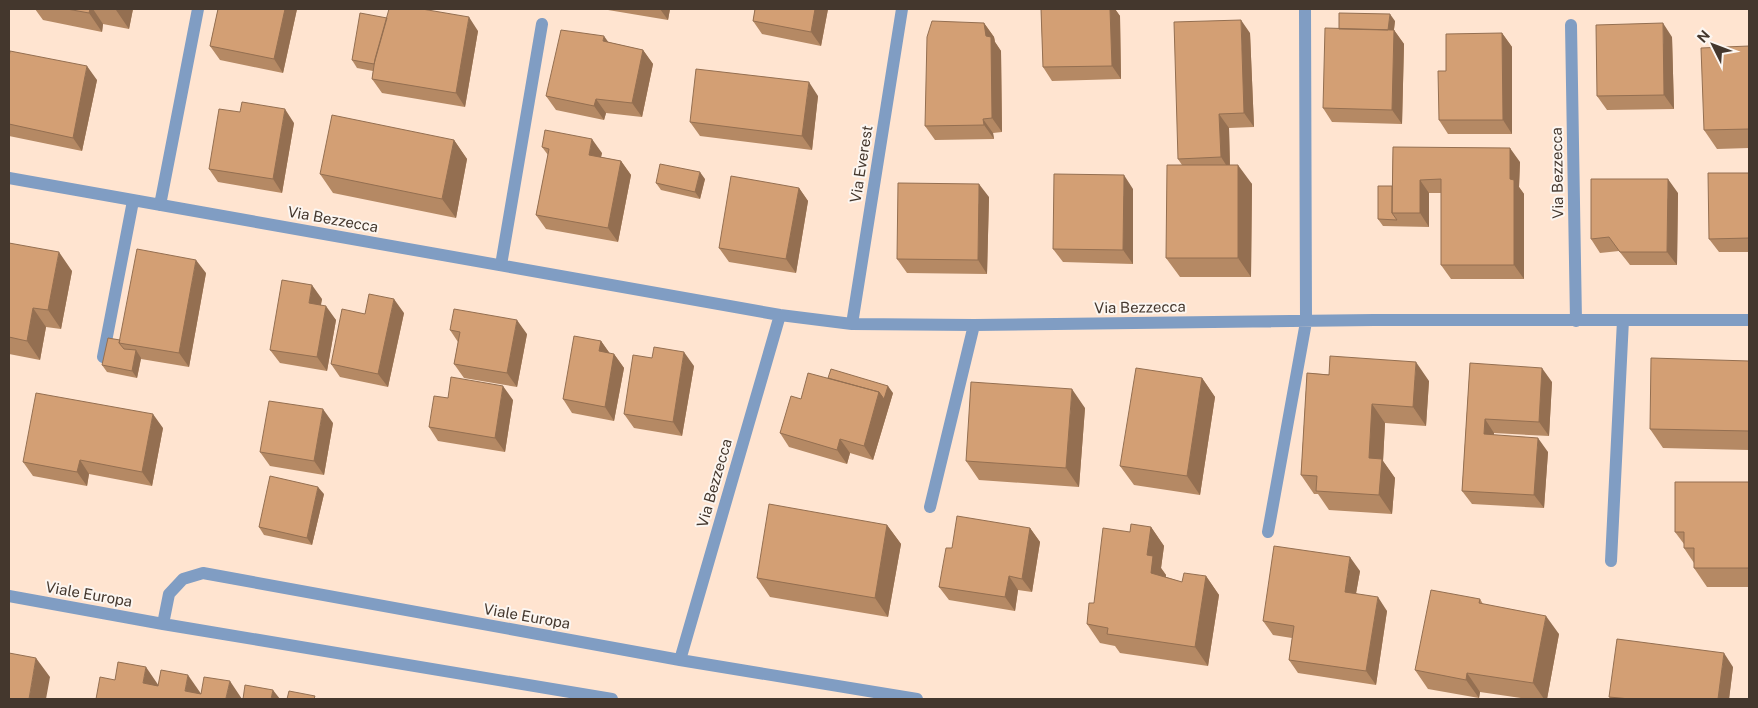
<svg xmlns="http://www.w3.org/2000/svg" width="1758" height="708" viewBox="0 0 1758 708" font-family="'Public Sans',sans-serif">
  <rect width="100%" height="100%" fill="#ffe4d0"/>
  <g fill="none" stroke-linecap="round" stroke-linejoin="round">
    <path stroke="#809dc3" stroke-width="12" d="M 1571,25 L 1576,321
      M 9,178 L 780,315 L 852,324 L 974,325 L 1374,320 L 1749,320
      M 160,205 L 198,9
      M 501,265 L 542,24
      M 852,324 L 902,9
      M 103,357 L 133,201
      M 930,507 L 974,325
      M 1268,532 L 1306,322 L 1305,9
      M 1611,561 L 1623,320
      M 9,596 L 163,624 L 612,699
      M 163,624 L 169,594 L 183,579 L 203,573 L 680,660 L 917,699
      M 680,660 L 780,315"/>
  </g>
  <path fill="#b58964" d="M 35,9 L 133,9 L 129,29 L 103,24 L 102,32 L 43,20 Z
    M 218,9 L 297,9 L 283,73 L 220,60 L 210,46 Z
    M 602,9 L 670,9 L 668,20 Z
    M 755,9 L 828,9 L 821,46 L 762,34 L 753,21 Z
    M 1041,9 L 1115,9 L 1120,16 L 1121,79 L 1052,81 L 1043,67 Z
    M 387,18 L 478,31 L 465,107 L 382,93 L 372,79 L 373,71 L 357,68 L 352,60 Z
    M 1395,21 L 1394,30 L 1404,44 L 1402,124 L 1332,122 L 1323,108 L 1339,29 Z
    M 984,23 L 994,37 L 995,42 L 1001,51 L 1002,132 L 993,133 L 994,139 L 935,140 L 925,126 Z
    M 1250,33 L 1254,127 L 1229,128 L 1230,165 L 1252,184 L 1251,277 L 1180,277 L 1166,258 L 1182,165 L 1178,159 Z
    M 1502,33 L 1512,47 L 1512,134 L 1448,134 L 1439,120 L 1446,71 Z
    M 1672,37 L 1674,109 L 1607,110 L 1597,96 Z
    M 608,42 L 643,50 L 653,64 L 642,117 L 606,113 L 604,120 L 556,110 L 546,96 Z
    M 1749,46 L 1749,148 L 1717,149 L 1704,130 Z
    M 9,58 L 97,80 L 82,151 L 9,136 Z
    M 818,96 L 812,150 L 700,136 L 690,122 Z
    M 294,123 L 282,193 L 218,182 L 209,169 Z
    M 454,140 L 467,159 L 456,218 L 333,193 L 320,174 Z
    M 542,147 L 602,153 L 601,157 L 621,161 L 631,175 L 618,242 L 546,229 L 536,215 L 548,155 Z
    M 1393,147 L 1520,162 L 1519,187 L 1524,194 L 1524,279 L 1451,279 L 1441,265 L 1441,193 L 1429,193 L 1429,227 L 1383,226 L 1378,219 L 1392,186 Z
    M 1749,173 L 1749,252 L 1719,252 L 1709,239 Z
    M 705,179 L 700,199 L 661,190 L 656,183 Z
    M 799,188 L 808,201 L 796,273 L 729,262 L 719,248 Z
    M 1133,189 L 1133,264 L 1063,262 L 1053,249 Z
    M 1678,193 L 1677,265 L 1630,265 L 1619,251 L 1600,253 L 1591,239 Z
    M 989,197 L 987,274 L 907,273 L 897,259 Z
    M 9,243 L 72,271 L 61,329 L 46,327 L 40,360 L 9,354 Z
    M 206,273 L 189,367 L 141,359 L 137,378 L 107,372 L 102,365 L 120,340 Z
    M 322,299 L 321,305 L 336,320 L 327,371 L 280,363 L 270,350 Z
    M 404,313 L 388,387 L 340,377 L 331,364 L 365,314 Z
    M 450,330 L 527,334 L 517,387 L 464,378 L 454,364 L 458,342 Z
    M 601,341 L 610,354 L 614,354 L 624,368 L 614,421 L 572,413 L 563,399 Z
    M 1749,361 L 1749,450 L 1663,448 L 1650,429 Z
    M 1470,363 L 1552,382 L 1549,436 L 1494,433 L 1494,435 L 1548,452 L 1544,508 L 1472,504 L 1462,491 Z
    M 694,366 L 682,436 L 634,428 L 624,414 Z
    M 1307,373 L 1429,381 L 1426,426 L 1385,423 L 1383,461 L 1395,478 L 1392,514 L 1329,510 L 1318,494 L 1314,494 L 1301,475 Z
    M 828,378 L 893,393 L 873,460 L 850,453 L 847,464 L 789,447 L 780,433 L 801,399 Z
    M 1202,378 L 1215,397 L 1200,495 L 1134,485 L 1120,466 Z
    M 448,398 L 513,400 L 505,452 L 438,441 L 429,427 Z
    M 1085,408 L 1079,487 L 979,480 L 966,461 Z
    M 333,423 L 324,475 L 270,466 L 260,452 Z
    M 163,428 L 152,486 L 89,474 L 87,486 L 33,476 L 23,462 Z
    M 1749,482 L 1749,587 L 1707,587 L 1694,568 L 1694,563 L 1684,548 L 1684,544 L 1675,532 Z
    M 324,494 L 312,545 L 264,535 L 259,527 Z
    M 887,525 L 901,544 L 888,617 L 770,597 L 757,578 Z
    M 1151,527 L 1164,546 L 1161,568 L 1166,575 L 1166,577 L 1182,582 L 1206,576 L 1219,595 L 1208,666 L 1120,653 L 1115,646 L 1100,643 L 1087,624 L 1130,532 Z
    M 1030,528 L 1040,542 L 1032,592 L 1018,590 L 1015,611 L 949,600 L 939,587 L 952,548 Z
    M 1360,571 L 1356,593 L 1387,611 L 1376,685 L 1298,673 L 1289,660 L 1292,638 L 1273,635 L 1263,621 Z
    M 1480,599 L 1483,604 L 1559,634 L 1547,699 L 1528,699 L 1480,692 L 1479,698 L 1428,689 L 1415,670 Z
    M 1733,667 L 1729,699 L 1611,699 L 1609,697 Z"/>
  <path fill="#946f51" d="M 90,9 L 93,9 L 103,24 L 102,32 L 89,13 Z
    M 116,9 L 133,9 L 129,29 L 116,10 Z
    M 285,9 L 297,9 L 283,73 L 274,59 Z
    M 660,9 L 670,9 L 668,20 Z
    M 815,9 L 828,9 L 821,46 L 811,32 Z
    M 1110,9 L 1115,9 L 1120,16 L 1121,79 L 1112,66 Z
    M 1390,14 L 1395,21 L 1392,44 L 1387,36 Z
    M 469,17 L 478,31 L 465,107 L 456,93 Z
    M 1241,20 L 1250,33 L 1254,127 L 1244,113 Z
    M 984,23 L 994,37 L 995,42 L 1001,51 L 1002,132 L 992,118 Z
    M 1663,23 L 1672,37 L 1674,109 L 1664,95 Z
    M 1394,30 L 1404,44 L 1402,124 L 1392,110 Z
    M 1502,33 L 1512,47 L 1512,134 L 1503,120 Z
    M 604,36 L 614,50 L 603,41 Z
    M 643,50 L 653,64 L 642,117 L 632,103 Z
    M 87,66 L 97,80 L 82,151 L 73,138 Z
    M 809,82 L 818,96 L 812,150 L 802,136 Z
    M 596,99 L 606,113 L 604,120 L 594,106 Z
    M 285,109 L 294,123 L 282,193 L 273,179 Z
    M 1219,114 L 1229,128 L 1230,171 L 1221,157 Z
    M 983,119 L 993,133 L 994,139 L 984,125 Z
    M 592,139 L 602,153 L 598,169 L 589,155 Z
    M 454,140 L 467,159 L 456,218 L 442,199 Z
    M 1510,148 L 1520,162 L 1519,187 L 1524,194 L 1524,279 L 1514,265 L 1510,179 Z
    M 621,161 L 631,175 L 618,242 L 608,228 Z
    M 1238,165 L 1252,184 L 1251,277 L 1238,258 Z
    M 700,172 L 705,179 L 700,199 L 695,192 Z
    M 1124,175 L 1133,189 L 1133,264 L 1123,250 Z
    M 1668,179 L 1678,193 L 1677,265 L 1667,252 Z
    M 1420,180 L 1429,193 L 1429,227 L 1420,213 Z
    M 979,184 L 989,197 L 987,274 L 978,260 Z
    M 799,188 L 808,201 L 796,273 L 786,259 Z
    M 59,252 L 72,271 L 61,329 L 48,310 Z
    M 196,260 L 206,273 L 189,367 L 179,353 Z
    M 312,285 L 322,299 L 318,317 L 309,303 Z
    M 394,299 L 404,313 L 388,387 L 378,374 Z
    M 326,306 L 336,320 L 327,371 L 317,357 Z
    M 33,308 L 46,327 L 40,360 L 27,341 Z
    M 517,320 L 527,334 L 517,387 L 507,373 Z
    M 601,341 L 611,355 L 599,351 Z
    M 136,350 L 141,358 L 137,378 L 132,371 Z
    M 684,352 L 694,366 L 682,436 L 673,422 Z
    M 614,354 L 624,368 L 614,421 L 605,407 Z
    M 1416,362 L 1429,381 L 1426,426 L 1413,407 Z
    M 1542,368 L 1552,382 L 1549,436 L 1539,422 Z
    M 1202,378 L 1215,397 L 1200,495 L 1187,476 Z
    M 503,386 L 513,400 L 505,452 L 495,438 Z
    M 888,386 L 893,393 L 873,460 L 864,446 L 879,392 Z
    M 1072,389 L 1085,408 L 1079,487 L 1066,468 Z
    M 1372,404 L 1385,423 L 1383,461 L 1395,478 L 1392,514 L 1379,495 L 1369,458 Z
    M 323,409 L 333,423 L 324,475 L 314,461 Z
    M 153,414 L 163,428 L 152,486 L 142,472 Z
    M 1485,419 L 1494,433 L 1493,448 L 1484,434 Z
    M 1538,438 L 1548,452 L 1544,508 L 1534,495 Z
    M 840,439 L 850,453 L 847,464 L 837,450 Z
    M 80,460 L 89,474 L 87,486 L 77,472 Z
    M 318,487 L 324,494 L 312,545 L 307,538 Z
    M 887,525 L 901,544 L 888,617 L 875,598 Z
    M 1151,527 L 1164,546 L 1161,568 L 1166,575 L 1164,592 L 1151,573 L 1147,555 Z
    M 1030,528 L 1040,542 L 1032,592 L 1022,579 Z
    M 1350,557 L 1360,571 L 1354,605 L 1345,592 Z
    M 1009,576 L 1018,590 L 1015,611 L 1005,597 Z
    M 1206,576 L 1219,595 L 1208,666 L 1195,647 Z
    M 1378,597 L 1387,611 L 1376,685 L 1366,671 Z
    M 1546,616 L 1559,634 L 1547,699 L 1544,699 L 1533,683 Z
    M 1724,653 L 1733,667 L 1729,699 L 1718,699 Z
    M 36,658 L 50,677 L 46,699 L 29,699 Z
    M 146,667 L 161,689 L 143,683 Z
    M 1467,673 L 1480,692 L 1479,698 L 1466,680 Z
    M 188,675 L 204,698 L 185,691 Z
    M 230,681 L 242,699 L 227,699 L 226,698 Z
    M 273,690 L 280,699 L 271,699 Z"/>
  <path fill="#d39f74" stroke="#946f51" d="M 67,9 L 90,9 L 89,13 Z
    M 218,9 L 285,9 L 274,59 L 210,46 Z
    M 389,9 L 422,9 L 469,17 L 456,93 L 372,79 L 375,59 Z
    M 755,9 L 815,9 L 811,32 L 753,21 Z
    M 1041,9 L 1110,9 L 1112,66 L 1043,67 Z
    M 360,13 L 387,18 L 374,64 L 352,60 Z
    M 1339,13 L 1390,14 L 1388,30 L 1339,29 Z
    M 1241,20 L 1244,113 L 1219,114 L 1221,157 L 1178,159 L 1174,22 Z
    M 932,21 L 984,23 L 986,36 L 991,37 L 992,118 L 983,119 L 984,125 L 925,126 L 927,37 Z
    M 1663,23 L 1664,95 L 1597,96 L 1596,25 Z
    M 1325,28 L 1394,30 L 1392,110 L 1323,108 Z
    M 561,30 L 604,36 L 603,41 L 643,50 L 632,103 L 596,99 L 594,106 L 546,96 Z
    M 1502,33 L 1503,120 L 1439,120 L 1438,71 L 1446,71 L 1446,34 Z
    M 1749,46 L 1749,129 L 1704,130 L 1701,48 Z
    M 10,51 L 87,66 L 73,138 L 9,124 L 9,58 Z
    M 696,69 L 809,82 L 802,136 L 690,122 Z
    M 242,102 L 285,109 L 273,179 L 209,169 L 219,109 L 240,112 Z
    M 332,115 L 454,140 L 442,199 L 320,174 Z
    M 545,130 L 592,139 L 589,155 L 621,161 L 608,228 L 536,215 L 549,149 L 542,147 Z
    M 1393,147 L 1510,148 L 1510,179 L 1514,180 L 1514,265 L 1441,265 L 1441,179 L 1420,180 L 1420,213 L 1392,213 Z
    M 660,164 L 700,172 L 695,192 L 656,183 Z
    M 1167,165 L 1238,165 L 1238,258 L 1166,258 Z
    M 1708,173 L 1749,173 L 1749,238 L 1709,239 Z
    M 1054,174 L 1124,175 L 1123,250 L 1053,249 Z
    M 731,176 L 799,188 L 786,259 L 719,248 Z
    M 1591,179 L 1668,179 L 1667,252 L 1620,252 L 1609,237 L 1591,239 Z
    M 898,183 L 979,184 L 978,260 L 897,259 Z
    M 1378,186 L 1392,186 L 1392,213 L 1397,220 L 1378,219 Z
    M 9,243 L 59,252 L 48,310 L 33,308 L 27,341 L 9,337 Z
    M 137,249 L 196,260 L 179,353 L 119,343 Z
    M 282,280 L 312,285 L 309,303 L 326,306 L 317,357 L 270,350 Z
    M 369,294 L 394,299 L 378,374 L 331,364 L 342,309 L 365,314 Z
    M 454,309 L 517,320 L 507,373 L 454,364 L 460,332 L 450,330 Z
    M 574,336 L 601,341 L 599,351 L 614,354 L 605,407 L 563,399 Z
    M 108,338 L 120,340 L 119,343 L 124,349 L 136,350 L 132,371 L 102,365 Z
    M 654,347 L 684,352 L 673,422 L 624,414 L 633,355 L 652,358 Z
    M 1330,356 L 1416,362 L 1413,407 L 1372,404 L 1369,458 L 1382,459 L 1379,495 L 1316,491 L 1317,476 L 1301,475 L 1307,373 L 1329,375 Z
    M 1651,358 L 1749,361 L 1749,431 L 1650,429 Z
    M 1470,363 L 1542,368 L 1539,422 L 1485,419 L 1484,434 L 1538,438 L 1534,495 L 1462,491 Z
    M 1136,368 L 1202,378 L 1187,476 L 1120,466 Z
    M 831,369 L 888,386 L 884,399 L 879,392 L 828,378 Z
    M 808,373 L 879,392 L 864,446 L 840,439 L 837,450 L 780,433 L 791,396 L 801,399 Z
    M 451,377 L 503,386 L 495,438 L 429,427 L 434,396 L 448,398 Z
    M 971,382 L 1072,389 L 1066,468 L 966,461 Z
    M 36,393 L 153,414 L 142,472 L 80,460 L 77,472 L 23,462 Z
    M 269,401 L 323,409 L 314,461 L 260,452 Z
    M 270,476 L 318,487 L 307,538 L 259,527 Z
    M 1675,482 L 1749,482 L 1749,568 L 1694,568 L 1694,548 L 1684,548 L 1684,532 L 1675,532 Z
    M 769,504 L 887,525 L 875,598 L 757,578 Z
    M 957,516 L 1030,528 L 1022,579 L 1009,576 L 1005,597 L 939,587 L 946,548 L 952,548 Z
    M 1131,524 L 1151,527 L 1147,555 L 1153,556 L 1151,573 L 1182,582 L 1184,573 L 1206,576 L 1195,647 L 1107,634 L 1108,628 L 1087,624 L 1089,603 L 1094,603 L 1103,528 L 1130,532 Z
    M 1274,546 L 1350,557 L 1345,592 L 1378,597 L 1366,671 L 1289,660 L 1294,626 L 1263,621 Z
    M 1431,590 L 1480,599 L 1479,603 L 1546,616 L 1533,683 L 1467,673 L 1466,680 L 1415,670 Z
    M 1617,639 L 1724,653 L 1718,699 L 1630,699 L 1609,697 Z
    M 9,653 L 36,658 L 29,699 L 9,699 Z
    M 118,662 L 146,667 L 143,683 L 158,686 L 161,670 L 188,675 L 185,691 L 201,694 L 204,677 L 230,681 L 226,698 L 232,699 L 96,699 L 100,677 L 115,680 Z
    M 245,685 L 273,690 L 271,699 L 243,699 Z
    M 289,691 L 315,696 L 314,699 L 287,699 Z"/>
  <g text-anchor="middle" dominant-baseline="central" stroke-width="4" stroke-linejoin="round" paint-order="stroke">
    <g font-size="15" fill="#44372d" stroke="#fcf6f1">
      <text transform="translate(861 164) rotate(-81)">Via Everest</text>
      <text transform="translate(1557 173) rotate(-91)">Via Bezzecca</text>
      <text transform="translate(333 219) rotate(10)">Via Bezzecca</text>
      <text transform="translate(1140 307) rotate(-1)">Via Bezzecca</text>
      <text transform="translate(714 483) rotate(-74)">Via Bezzecca</text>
      <text transform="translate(89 594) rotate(10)">Viale Europa</text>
      <text transform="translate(527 616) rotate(10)">Viale Europa</text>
    </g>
  </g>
  <rect width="1758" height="708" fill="none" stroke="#44372d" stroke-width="20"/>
  <g transform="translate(1713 45) rotate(312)" stroke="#fcf6f1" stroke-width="4" paint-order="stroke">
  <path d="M0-4L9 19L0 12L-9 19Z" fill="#44372d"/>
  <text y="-8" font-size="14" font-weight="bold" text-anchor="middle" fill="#44372d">N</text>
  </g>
</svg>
